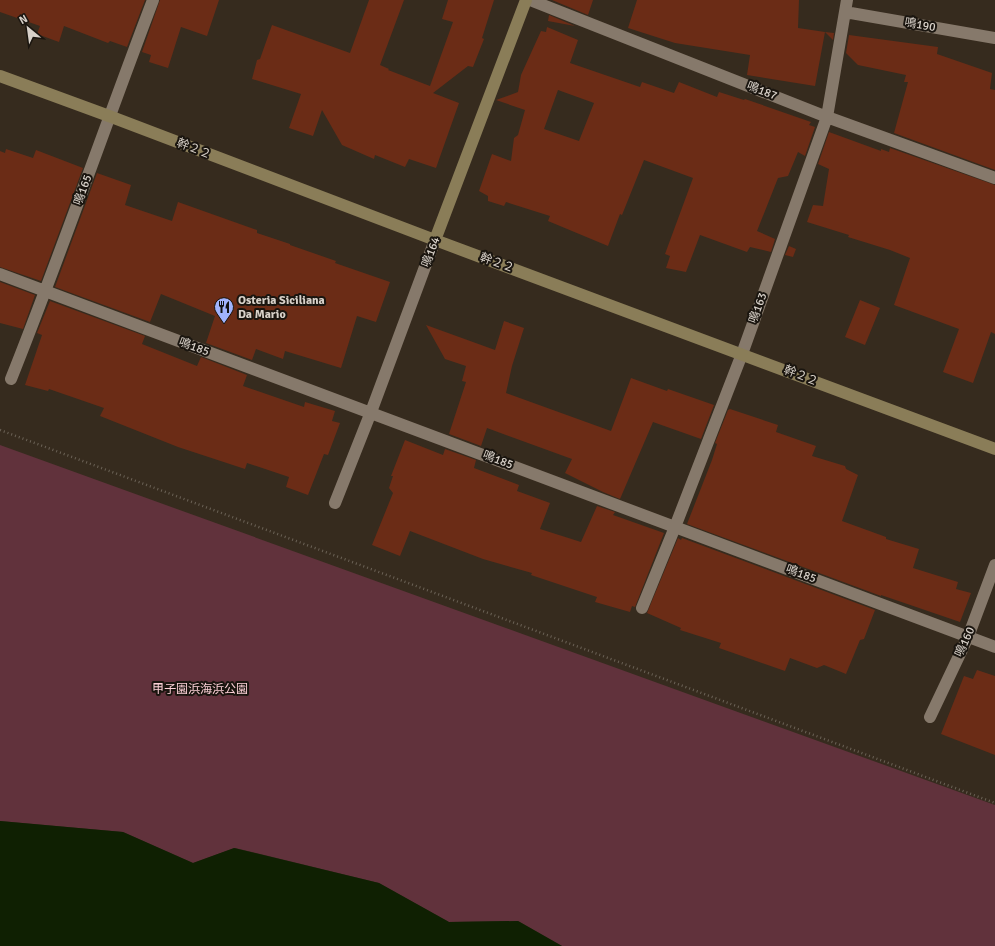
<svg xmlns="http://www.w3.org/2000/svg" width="995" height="946" viewBox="0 0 995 946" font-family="Signika,'Noto Sans JP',sans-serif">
  <rect width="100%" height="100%" fill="#362b1e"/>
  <path fill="#61323c" d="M 0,445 L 995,805 L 995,946 L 562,946 L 518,921 L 449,922 L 379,883 L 235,848 L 193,863 L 123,832 L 0,821 Z"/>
  <path fill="#0f2002" d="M 0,821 L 123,832 L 193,863 L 234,848 L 379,883 L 449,922 L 518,921 L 562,946 L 0,946 Z"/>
  <path fill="#6b2c16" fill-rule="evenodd" d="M 0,0 L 145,0 L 127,47 L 110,41 L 108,43 L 64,26 L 59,42 L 37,34 L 40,26 L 0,12 Z
    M 160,0 L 219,0 L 207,36 L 181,27 L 168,68 L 149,62 L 151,55 L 142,52 Z
    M 369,0 L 404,0 L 380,65 L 389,69 L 388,70 L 430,86 L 453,22 L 442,19 L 448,0 L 494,0 L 482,38 L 484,39 L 473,67 L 468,66 L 433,93 L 459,103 L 436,168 L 409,159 L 405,167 L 375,155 L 374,159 L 342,145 L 322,110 L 313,136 L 289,128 L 301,94 L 252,79 L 257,60 L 260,59 L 272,25 L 350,53 Z
    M 552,0 L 593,0 L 588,15 Z
    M 637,0 L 799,0 L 798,28 L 825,32 L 815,86 L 747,75 L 750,55 L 675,43 L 628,28 Z
    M 549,15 L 575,26 L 548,21 Z
    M 547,27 L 578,40 L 570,63 L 640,87 L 642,82 L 674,93 L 679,82 L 717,97 L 719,92 L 744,100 L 745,99 L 811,122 L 809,125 L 815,127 L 805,156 L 798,152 L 788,176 L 778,178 L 757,231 L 775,239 L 771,252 L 750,247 L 747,252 L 700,235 L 686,272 L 666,268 L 670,256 L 665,254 L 693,178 L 644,160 L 622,215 L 620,214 L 608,246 L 548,221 L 550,216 L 506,202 L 504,206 L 488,201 L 488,196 L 479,191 L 492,154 L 511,161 L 514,138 L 518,135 L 525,110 L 496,100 L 518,92 L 521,75 L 541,31 L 546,32 ZM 558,90 L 594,103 L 579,141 L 544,129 Z
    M 825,32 L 834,33 L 833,40 Z
    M 849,35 L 938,47 L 937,54 L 992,73 L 990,89 L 995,90 L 995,170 L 894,133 L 908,82 L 904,82 L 906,75 L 858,65 L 846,53 Z
    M 829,132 L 881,151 L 881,149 L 889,152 L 890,148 L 995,185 L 995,334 L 991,332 L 973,383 L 943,372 L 959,329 L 894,305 L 910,258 L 890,250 L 848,237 L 849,235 L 807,222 L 813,205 L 823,206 L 829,169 L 818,164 Z
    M 6,149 L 33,158 L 36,150 L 83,168 L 41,281 L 0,267 L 0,151 L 5,153 Z
    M 97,173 L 131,185 L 125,205 L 172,221 L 178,202 L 257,230 L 257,233 L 290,244 L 290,245 L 336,261 L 335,263 L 390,282 L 376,322 L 357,316 L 341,368 L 285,351 L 283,359 L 256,349 L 252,360 L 206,343 L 215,316 L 161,294 L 150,322 L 55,287 Z
    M 789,246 L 796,249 L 793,257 L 785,255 Z
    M 0,282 L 35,295 L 23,329 L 0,323 Z
    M 860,300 L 880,308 L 865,345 L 845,337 Z
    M 50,301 L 145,336 L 142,344 L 197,366 L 201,357 L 247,375 L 243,386 L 304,407 L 305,402 L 335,411 L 332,421 L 340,423 L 328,455 L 324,454 L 308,495 L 286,487 L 289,477 L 247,463 L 245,469 L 178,447 L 100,416 L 104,408 L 49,389 L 48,391 L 25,385 L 42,335 L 37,333 Z
    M 504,321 L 524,328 L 512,366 L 506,393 L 611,431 L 631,378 L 667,391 L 668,389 L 714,405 L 701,439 L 653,422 L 620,499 L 603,492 L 565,473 L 572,459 L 487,428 L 481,446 L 449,434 L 466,382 L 462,381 L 466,366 L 445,359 L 426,325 L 495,350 Z
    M 730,409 L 778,425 L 776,432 L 816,446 L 812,456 L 845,466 L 846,469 L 858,475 L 842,521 L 886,537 L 886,539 L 919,549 L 913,568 L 958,582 L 956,589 L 971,593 L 960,622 L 881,595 L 881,596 L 687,524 L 712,460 L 717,444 L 715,443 L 728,410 Z
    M 405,440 L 443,455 L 445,449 L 476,460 L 474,468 L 519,485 L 517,491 L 550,503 L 540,529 L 581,542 L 597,506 L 615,512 L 613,515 L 664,533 L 635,607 L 632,606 L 630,612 L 595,602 L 597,597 L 531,575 L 532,573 L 483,559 L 410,531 L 400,556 L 372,545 L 393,493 L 389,488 L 393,476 L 391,476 Z
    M 678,538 L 681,540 L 682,538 L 875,610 L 864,639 L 860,640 L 846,674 L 824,665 L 817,668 L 790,658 L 785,671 L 719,648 L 721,643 L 680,630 L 681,628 L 647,613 Z
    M 977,670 L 995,676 L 995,755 L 941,734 L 964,676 L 973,679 Z"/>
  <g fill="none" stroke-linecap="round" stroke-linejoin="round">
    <path stroke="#6c6357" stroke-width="2.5" stroke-dasharray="1 3" stroke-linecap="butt" d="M 0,430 L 995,803"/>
    <path stroke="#86796b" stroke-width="12" d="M 530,0 L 827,117 L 995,178
      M 845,12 L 995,38
      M 0,274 L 995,647
      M 11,379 C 61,254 105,126 153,0
      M 335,503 L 371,412 L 435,240
      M 642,608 L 675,527 L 742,354 L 827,117 L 847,0
      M 930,717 L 968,637 L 995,565"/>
    <path stroke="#8a7d58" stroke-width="12" d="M 0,76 L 109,116 L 435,240 L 995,449
      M 435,240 L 526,0"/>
  </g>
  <defs>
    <g id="restaurant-pin" transform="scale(1)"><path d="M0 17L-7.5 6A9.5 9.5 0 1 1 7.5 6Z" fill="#a0b3fd" stroke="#1a150f"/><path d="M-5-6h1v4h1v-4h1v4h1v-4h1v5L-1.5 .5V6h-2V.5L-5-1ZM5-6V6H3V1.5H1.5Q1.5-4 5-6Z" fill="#111"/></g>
  </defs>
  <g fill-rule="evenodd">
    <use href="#restaurant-pin" x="224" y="307"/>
  </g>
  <g text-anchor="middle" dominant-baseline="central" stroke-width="4" stroke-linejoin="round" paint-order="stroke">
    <g font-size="12" fill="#d8d1c9" stroke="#1a150f">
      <text transform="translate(920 25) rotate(10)">鳴190</text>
      <text transform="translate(762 91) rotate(21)">鳴187</text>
      <text transform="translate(194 149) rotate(21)">幹２２</text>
      <text transform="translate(83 190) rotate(-70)">鳴165</text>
      <text transform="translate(431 252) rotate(-69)">鳴164</text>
      <text transform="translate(497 263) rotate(20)">幹２２</text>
      <text transform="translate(758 308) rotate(-70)">鳴163</text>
      <text transform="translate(194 347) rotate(20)">鳴185</text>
      <text transform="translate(801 376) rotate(21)">幹２２</text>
      <text transform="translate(498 460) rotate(21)">鳴185</text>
      <text transform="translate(801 574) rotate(20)">鳴185</text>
      <text transform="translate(965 642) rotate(-66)">鳴160</text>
    </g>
    <g font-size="12" font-weight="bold" fill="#d8d1c9" stroke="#1a150f" text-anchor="start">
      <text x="238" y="300">Osteria Siciliana<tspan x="238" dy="14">Da Mario</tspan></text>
    </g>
    <g font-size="12" fill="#fcd0d7" stroke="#1a150f">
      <text x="200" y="689">甲子園浜海浜公園</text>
    </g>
  </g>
  <g transform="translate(28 28) rotate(331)" stroke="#1a150f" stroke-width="3" paint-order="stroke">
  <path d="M0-3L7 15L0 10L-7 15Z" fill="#d8d1c9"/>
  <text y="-6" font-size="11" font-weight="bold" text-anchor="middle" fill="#d8d1c9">N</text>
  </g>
</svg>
